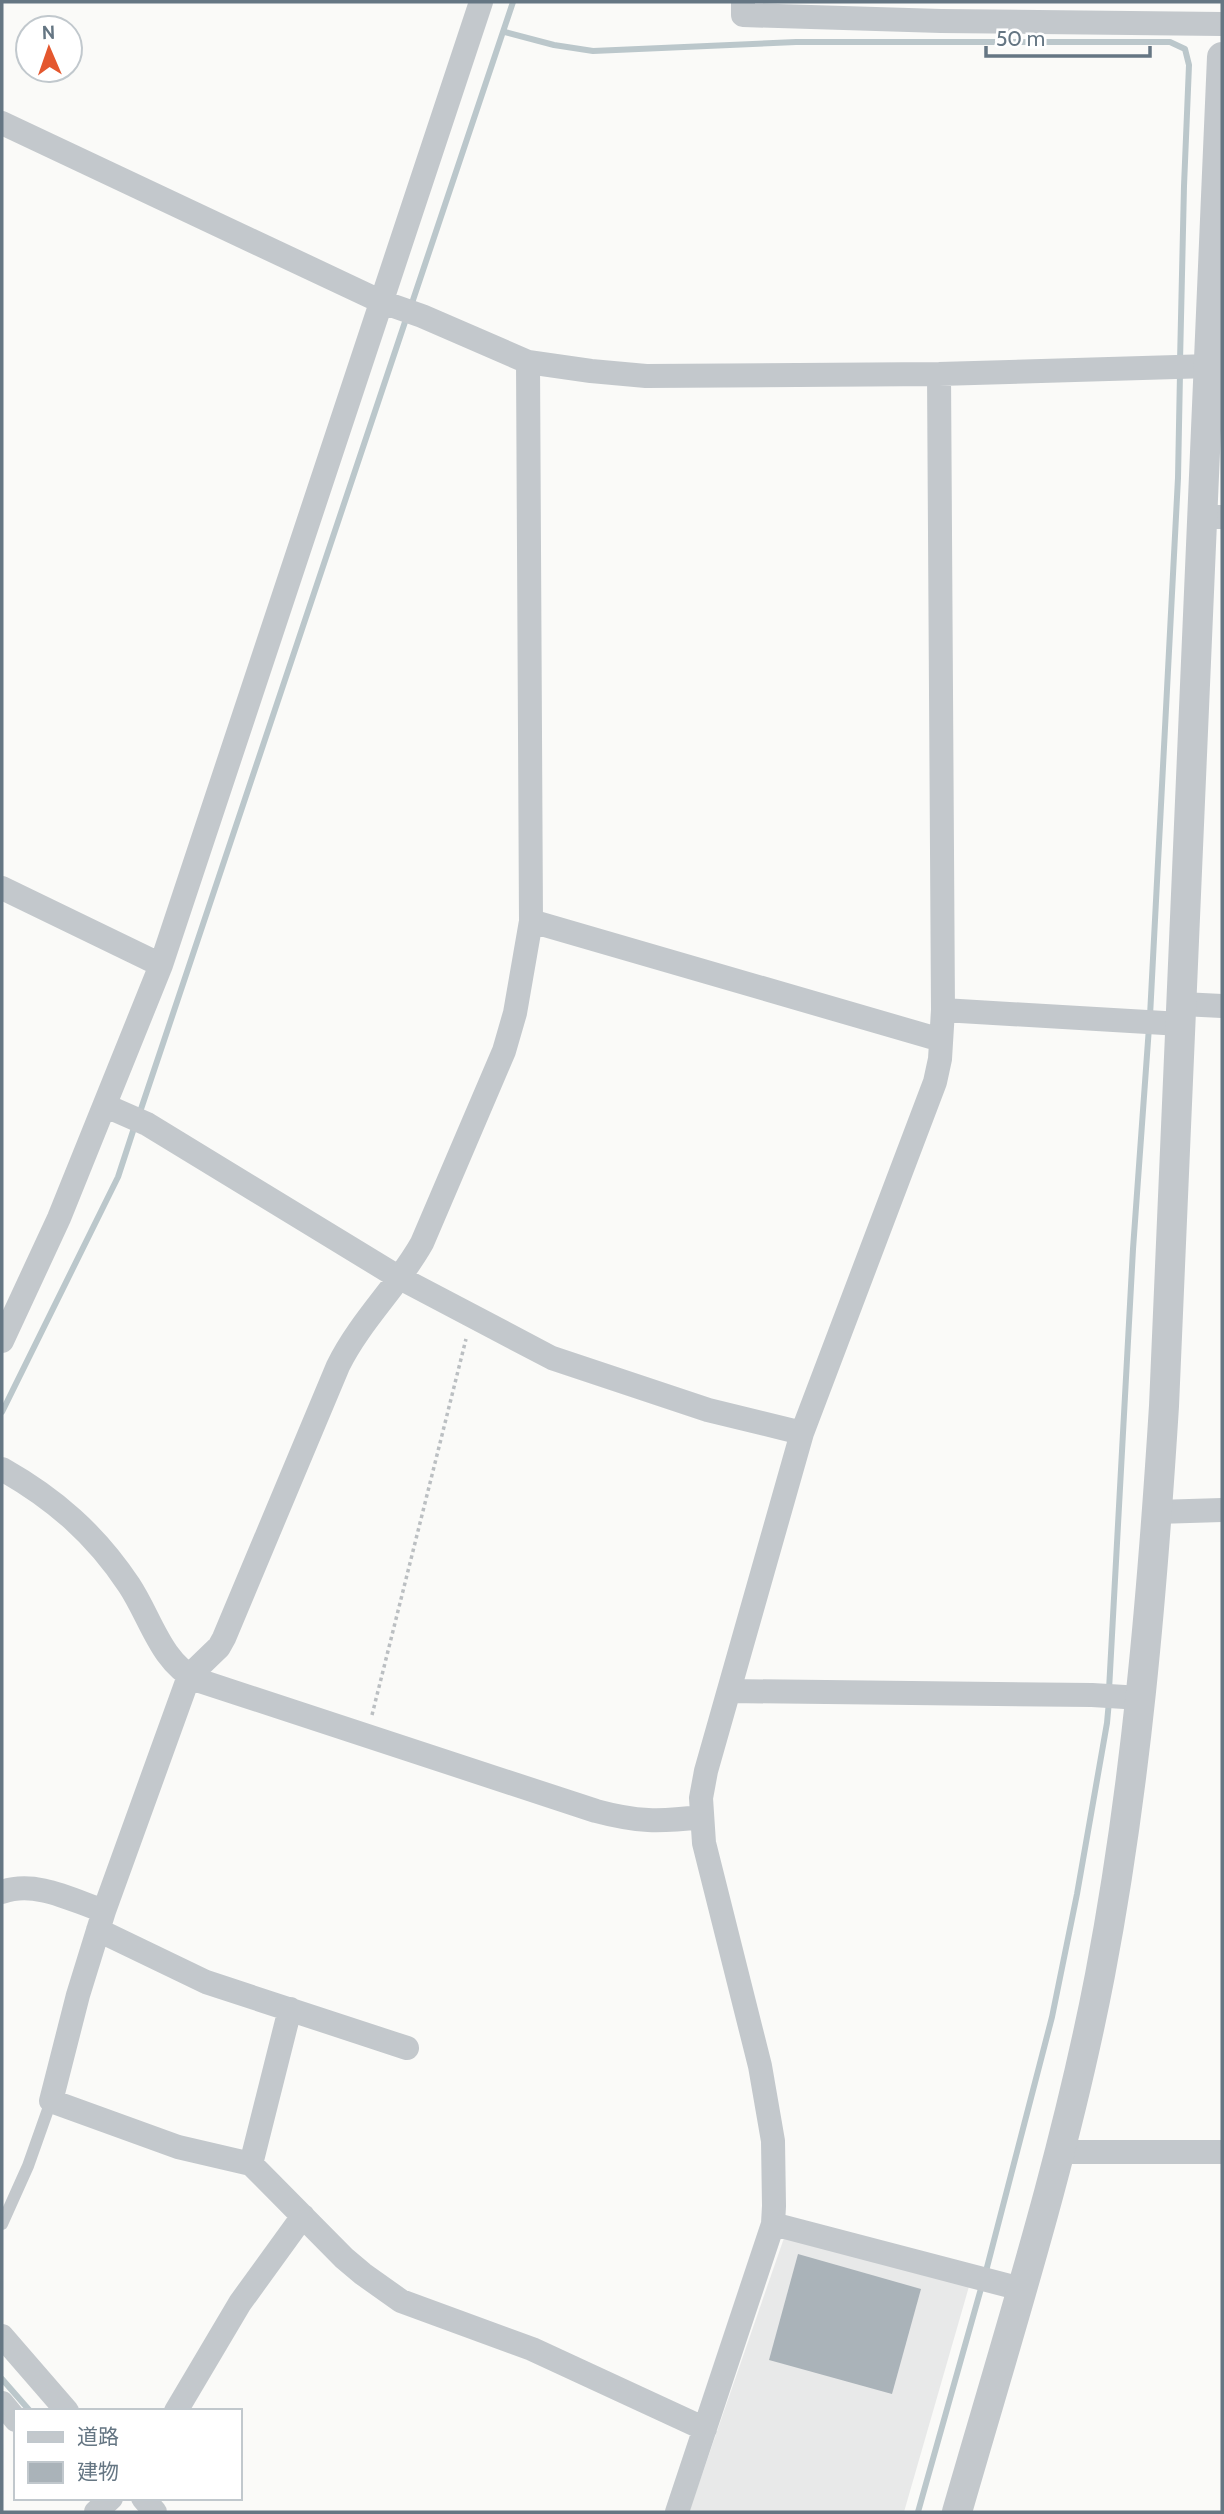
<svg xmlns="http://www.w3.org/2000/svg" width="1224" height="2514" viewBox="0 0 1224 2514" font-family="Cabin,'Noto Sans JP',sans-serif">
  <rect width="100%" height="100%" fill="#fafaf8"/>
  <path fill="#e8e9e9" d="M 784,2238 L 970,2283 L 904,2512 L 689,2512 Z"/>
  <g fill="none" stroke-linecap="round" stroke-linejoin="round">
    <path stroke="#bbc7cb" stroke-width="6" d="M 505,32 L 554,45 L 593,51 L 796,42 L 1170,42 L 1185,49 L 1189,65 L 1184,186 L 1180,362
      M 411,306 L 513,2
      M 1150,1016 L 1178,478 L 1180,373
      M 139,1115 L 407,316
      M 2,1412 L 118,1177 L 135,1125
      M 1109,1690 L 1133,1249 L 1149,1027
      M 985,2275 L 1052,2017 L 1077,1894 L 1107,1723 L 1109,1701
      M 2,2379 L 30,2411
      M 918,2512 L 982,2285"/>
  </g>
  <path fill="#aab3b9" d="M 798,2254 L 921,2289 L 892,2394 L 769,2360 Z"/>
  <g fill="none" stroke-linecap="round" stroke-linejoin="round">
    <path stroke="#bbbfc2" stroke-width="3.5" stroke-dasharray="3.5 3.5" stroke-linecap="butt" d="M 372,1715 L 466,1339"/>
    <path stroke="#c3c8cc" stroke-width="12" d="M 2,2224 L 28,2166 L 51,2101"/>
    <path stroke="#c3c8cc" stroke-width="24" d="M 743,2 L 743,15 L 941,21 L 1222,24
      M 2,123 L 382,302 L 422,316 L 528,362 L 591,371 L 646,376 L 939,374 L 1210,366
      M 1203,517 L 1222,517
      M 2,888 L 161,965
      M 531,921 L 941,1040
      M 1182,1004 L 1222,1006
      M 943,1010 L 1181,1024
      M 106,1106 L 147,1124 L 398,1277 L 552,1358 L 708,1410 L 802,1433
      M 2,1341 L 59,1218 L 161,965 L 481,2
      M 2,1469 C 55,1499 95,1534 129,1585 C 151,1618 160,1661 197,1680 L 596,1811 C 637,1822 659,1822 701,1817
      M 1157,1512 L 1222,1510
      M 729,1691 L 1092,1695 L 1141,1698
      M 2,1892 C 35,1880 72,1900 104,1911
      M 98,1930 L 206,1982 L 407,2048
      M 290,2009 L 251,2164 L 344,2258 L 363,2274 L 401,2301 L 532,2349 L 705,2429
      M 1058,2152 L 1222,2152
      M 251,2164 L 178,2147 L 51,2101 L 78,1995 L 104,1911 L 189,1676 L 219,1647 L 224,1638 L 338,1366 C 360,1321 398,1286 422,1243 L 504,1051 L 515,1013 L 531,921 L 528,362
      M 773,2224 L 1021,2289
      M 2,2336 L 67,2411
      M 2,2403 L 16,2420
      M 176,2411 L 240,2303 L 303,2216
      M 143,2498 L 155,2512
      M 96,2512 L 111,2498
      M 677,2512 L 773,2224 L 774,2206 L 773,2141 L 760,2066 L 704,1843 L 701,1798 L 706,1771 L 802,1433 L 935,1082 L 940,1059 L 943,1010 L 939,374"/>
    <path stroke="#c3c8cc" stroke-width="30" d="M 957,2512 C 1008,2335 1065,2157 1100,1975 C 1136,1787 1152,1597 1164,1406 L 1222,57"/>
  </g>
  <rect width="1224" height="2514" fill="none" stroke="#657683" stroke-width="7"/>
  <rect x="14" y="2409" width="228" height="91" fill="#ffffff" stroke="#c1c8cd" stroke-width="2"/>
  <rect x="28" y="2432" width="35" height="10" fill="#c3c8cc" stroke="#c1c8cd" stroke-width="2"/>
  <text x="77" y="2444" font-size="21" fill="#657683">道路</text>
  <rect x="28" y="2462" width="35" height="21" fill="#aab3b9" stroke="#c1c8cd" stroke-width="2"/>
  <text x="77" y="2479" font-size="21" fill="#657683">建物</text>
  <g transform="translate(49 49) rotate(358)"><circle r="33" fill="#ffffff" stroke="#c1c8cd" stroke-width="2"/>
  <path d="M0-5L12 26L0 18L-12 26Z" fill="#e4572e"/>
  <text y="-10" font-size="19" font-weight="bold" text-anchor="middle" fill="#657683">N</text>
  </g>
  <path d="M986 46v10h164v-10" fill="none" stroke="#657683" stroke-width="3.5"/>
  <text x="996" y="46" font-size="21" fill="#657683" stroke="#ffffff" stroke-width="5" paint-order="stroke">50 m</text>
</svg>
